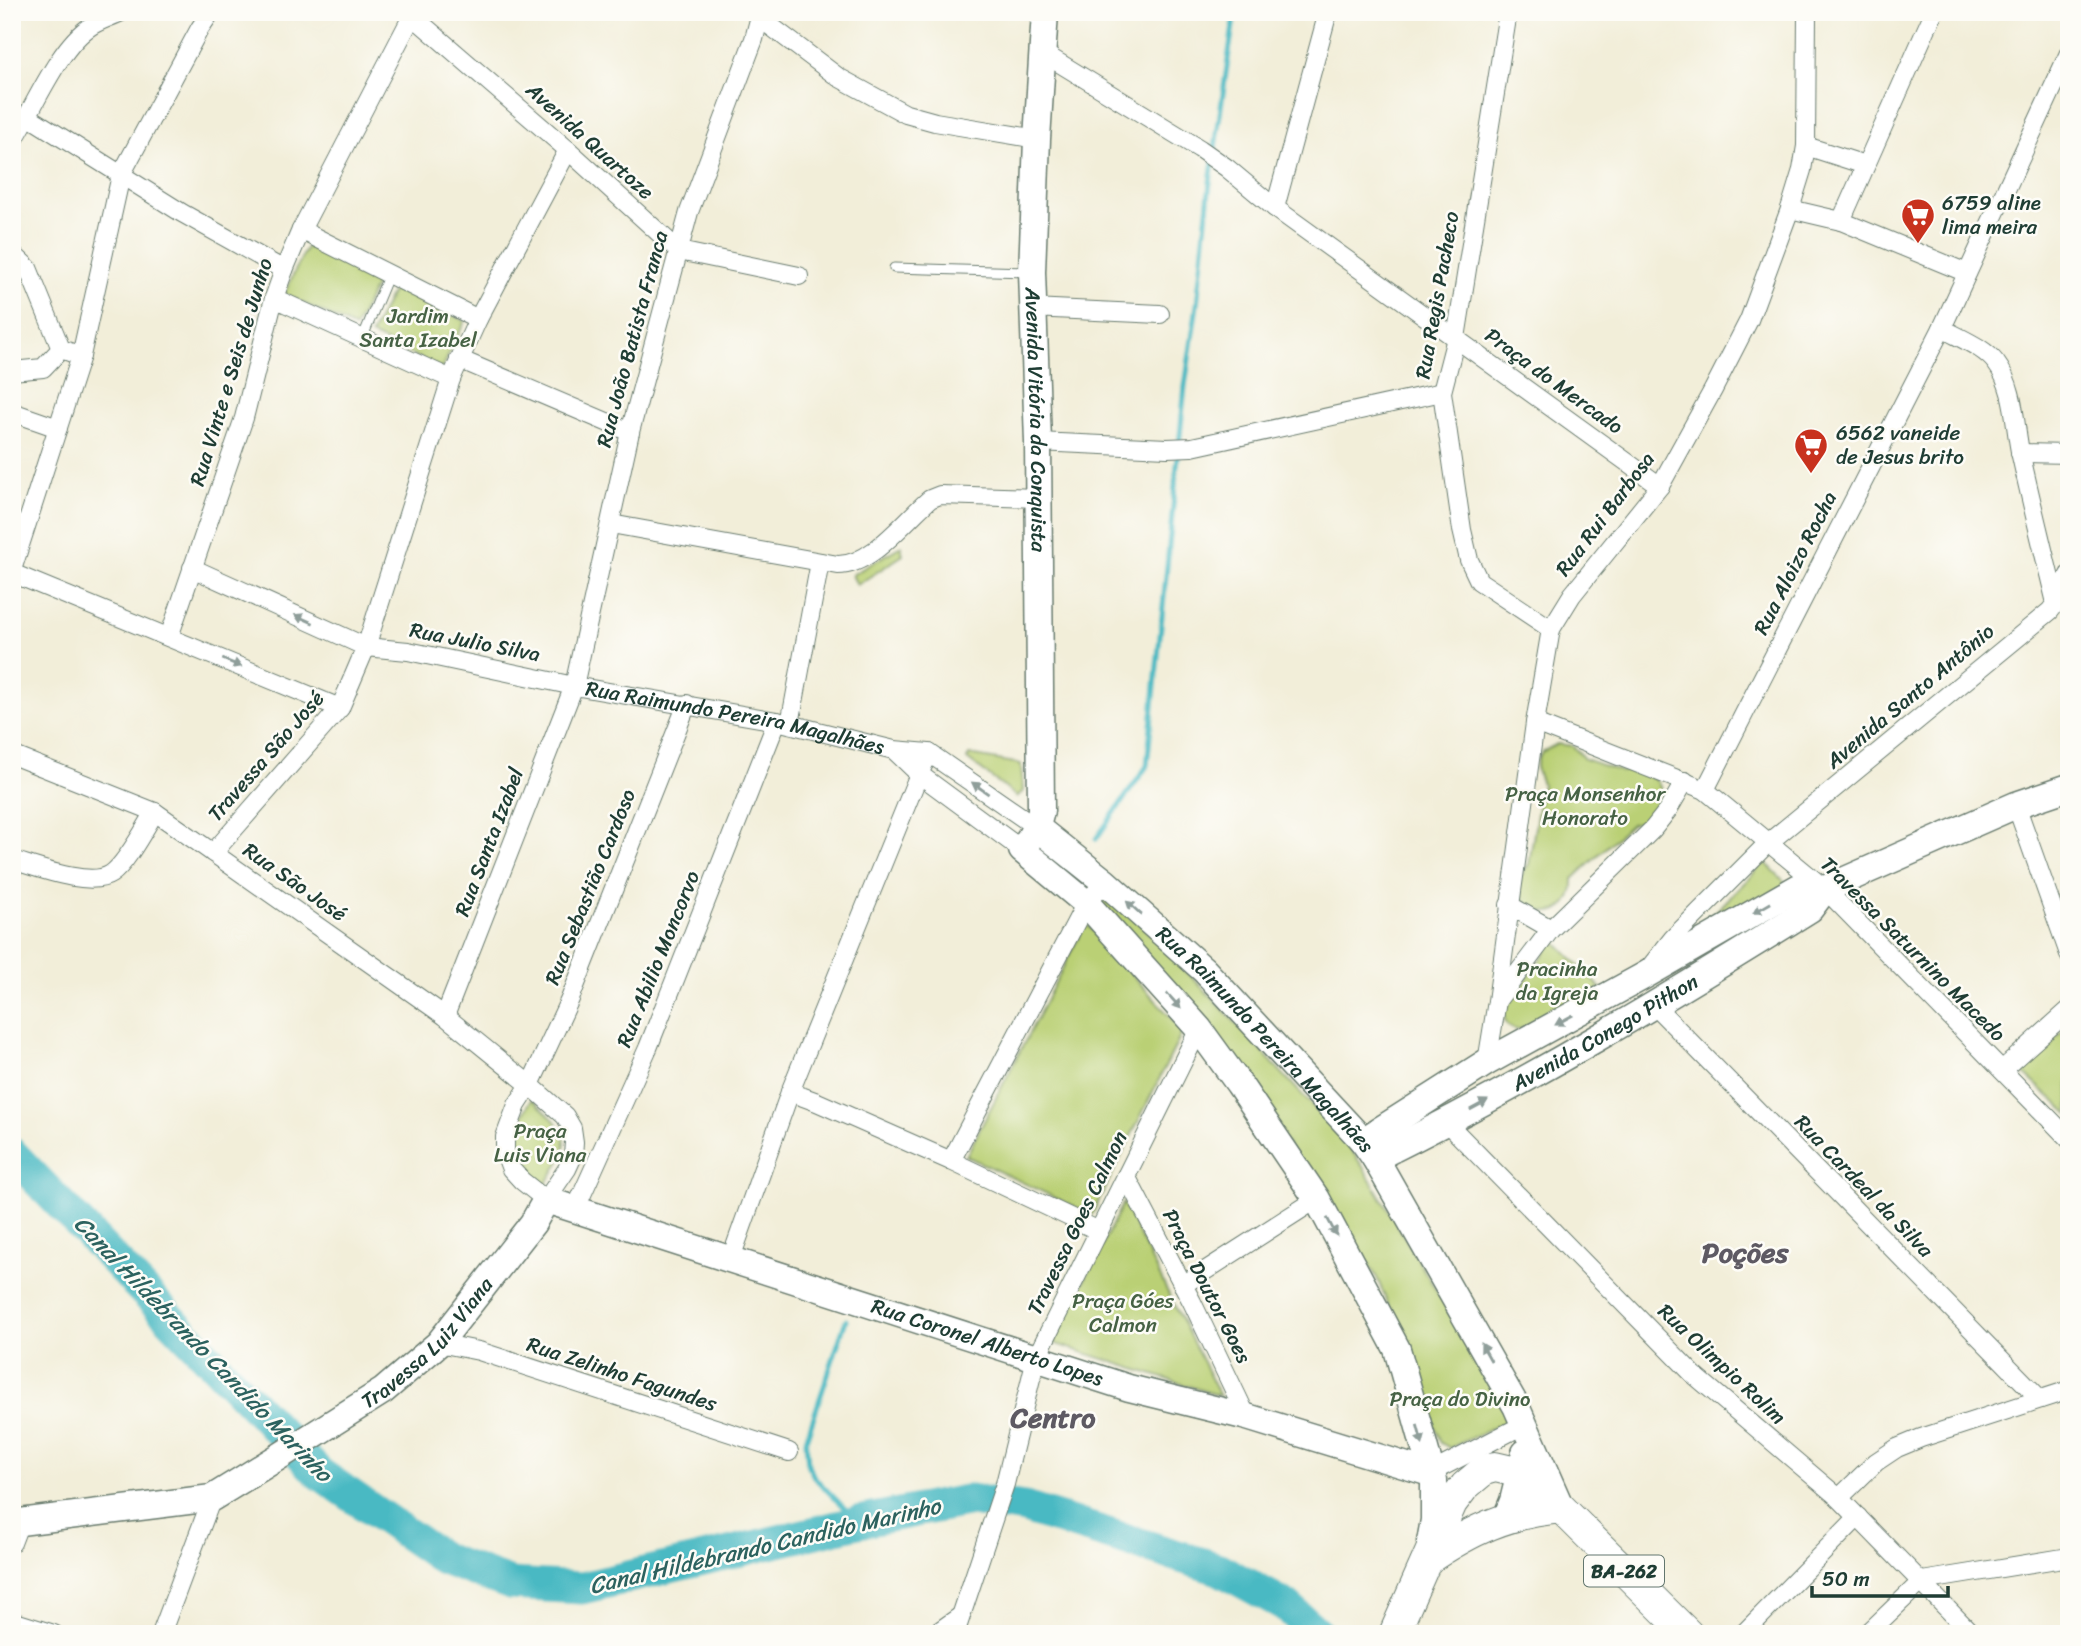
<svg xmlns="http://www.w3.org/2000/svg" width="2081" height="1646" viewBox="0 0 2081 1646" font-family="Sriracha,sans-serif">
  <rect width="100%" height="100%" fill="#fdfcf7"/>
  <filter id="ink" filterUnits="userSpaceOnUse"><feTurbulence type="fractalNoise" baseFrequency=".0143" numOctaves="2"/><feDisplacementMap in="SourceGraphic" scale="14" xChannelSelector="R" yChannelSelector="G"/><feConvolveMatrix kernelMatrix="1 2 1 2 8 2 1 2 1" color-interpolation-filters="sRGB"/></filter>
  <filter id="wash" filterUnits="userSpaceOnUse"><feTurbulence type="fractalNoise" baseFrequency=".00686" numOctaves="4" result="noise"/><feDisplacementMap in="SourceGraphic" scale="28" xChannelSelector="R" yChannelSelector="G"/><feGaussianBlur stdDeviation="1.57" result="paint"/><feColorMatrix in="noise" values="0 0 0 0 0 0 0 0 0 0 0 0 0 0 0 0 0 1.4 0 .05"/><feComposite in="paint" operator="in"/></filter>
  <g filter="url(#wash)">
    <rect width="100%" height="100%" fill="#f2eed9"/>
    <path fill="#bad074" stroke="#6c8654" stroke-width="2" d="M 307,246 L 378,280 L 355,328 L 284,294 Z
      M 394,287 L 465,321 L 442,369 L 371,335 Z
      M 901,546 L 903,555 L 857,585 L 852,575 Z
      M 1557,744 L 1573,746 L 1584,759 L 1622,772 L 1631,769 L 1656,779 L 1660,787 L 1662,796 L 1660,805 L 1656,813 L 1649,820 L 1631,824 L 1573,879 C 1575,938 1492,908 1529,864 L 1542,784 L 1536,768 L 1538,759 L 1542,752 Z
      M 969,755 L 1021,764 L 1023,791 L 1017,797 L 967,759 Z
      M 1765,862 L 1792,889 L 1681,947 Z
      M 1105,898 L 1115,898 L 1219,1005 L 1345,1141 L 1363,1167 L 1450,1314 L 1506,1414 L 1504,1423 L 1450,1448 L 1441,1443 L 1406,1347 L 1377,1278 L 1325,1193 L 1100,904 Z
      M 1086,923 L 1183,1031 L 1092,1215 L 966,1156 Z
      M 1554,940 L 1602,989 L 1519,1030 C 1507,1029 1502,1020 1505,1009 Z
      M 2069,1026 L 2069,1114 L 2020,1070 Z
      M 532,1099 C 572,1135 575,1141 544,1187 C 507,1158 508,1138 532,1099 Z
      M 1123,1203 L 1220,1396 L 1053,1343 Z"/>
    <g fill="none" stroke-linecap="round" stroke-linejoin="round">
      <path stroke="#4ab9c3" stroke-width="5" d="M 1096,839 L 1147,766 L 1185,386 L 1197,305 L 1210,182 L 1235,12
        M 846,1320 L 806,1440 L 808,1464 L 814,1477 L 858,1522"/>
      <path stroke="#4ab9c3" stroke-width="33" d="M 12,1154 L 319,1473 L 443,1559 L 511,1584 L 582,1588 L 858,1522 L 971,1500 L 1025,1508 L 1219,1569 L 1285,1605 L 1318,1634"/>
    </g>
  </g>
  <g filter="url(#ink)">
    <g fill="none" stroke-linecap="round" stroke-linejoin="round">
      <g stroke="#697b6e" stroke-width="11">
        <path id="lane" d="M 894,268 L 1030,272
          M 362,339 L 389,274"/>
      </g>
      <g stroke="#697b6e" stroke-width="20">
        <g id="street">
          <path d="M 408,12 L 568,150 L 679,251 L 799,276"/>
          <path d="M 1508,12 L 1456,338 L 1442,392 L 1462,530 L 1469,560 L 1479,581 L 1551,629"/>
          <path d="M 760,18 L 838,77 L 906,114 L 935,122 L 1037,139"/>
          <path d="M 1043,53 L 1200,149 L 1227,168 L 1275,208 L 1660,486"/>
          <path d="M 29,117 L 182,213 L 284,270"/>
          <path d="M 12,143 C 33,110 58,47 91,26 C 100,20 111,17 121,12"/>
          <path d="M 1806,146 L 1865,165"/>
          <path d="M 1275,208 L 1328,12"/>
          <path d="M 1790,209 L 1841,221 L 1967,273"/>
          <path d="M 1841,221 L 1934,12"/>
          <path d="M 301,230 L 478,319"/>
          <path d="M 12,253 L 28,268 L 61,349 L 81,356"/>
          <path d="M 274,298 L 451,379"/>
          <path d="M 1032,308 L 1160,314"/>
          <path d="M 1942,328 C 1959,338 1984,347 1996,363 C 2016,389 2014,426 2021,456 C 2032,505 2044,554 2056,603"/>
          <path d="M 459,359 L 630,432"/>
          <path d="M 12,371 L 43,368 L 61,349"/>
          <path d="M 12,412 L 58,428"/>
          <path d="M 1038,442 L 1167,448 L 1192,447 L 1442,392"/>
          <path d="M 2020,453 L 2069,454"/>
          <path d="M 611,524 L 838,565 C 872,565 905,520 930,499 L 940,495 L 1038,498"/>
          <path id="s1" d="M 192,568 L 366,647 L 408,651 L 574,686 L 777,721 L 894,750 L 929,753 L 1036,827"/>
          <path d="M 12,570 L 81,356 L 121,175 L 200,28 L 211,12"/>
          <path d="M 12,573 L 340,708"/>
          <path d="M 169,637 L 244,418 L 274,298 L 284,270 L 301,230 L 412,16"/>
          <path d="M 1535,723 L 1705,790 L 1825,889 L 2069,1139"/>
          <path d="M 790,724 L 820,562"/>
          <path d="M 894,750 L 919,774 L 1022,850"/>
          <path d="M 12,755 L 155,812 L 445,1016 L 530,1085 L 565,1116 L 572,1128 L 574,1142 L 573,1156 L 567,1169 L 546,1200 L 522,1181 L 511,1169 L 505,1153 L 505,1137 L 517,1105 L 530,1085 L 570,999 L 687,704"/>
          <path d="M 1705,790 L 1942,328 L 2069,53"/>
          <path d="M 2016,805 L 2069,954"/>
          <path d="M 213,853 L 340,708 L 366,647 L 451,379 L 478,319 L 568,150"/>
          <path d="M 12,860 C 36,867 90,888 111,874 C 126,864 145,828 155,812"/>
          <path d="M 1509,905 L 1551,929"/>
          <path d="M 1650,967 L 1673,938 L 1768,843 L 2050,611 L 2056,603 L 2069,575"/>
          <path d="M 1499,998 L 1551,929 L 1653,829 L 1668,810 L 1685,781"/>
          <path d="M 1655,1006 L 2040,1399"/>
          <path d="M 445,1016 L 574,686 L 630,432 L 689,212 L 754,39 L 761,12"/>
          <path d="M 1487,1062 L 1497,1001 L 1535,723 L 1551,629 L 1572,595 L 1660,486 L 1713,390 L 1749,320 L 1790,209 L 1802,170 L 1806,146 L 1807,12"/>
          <path d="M 2002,1070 L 2069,1010"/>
          <path d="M 790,1092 L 817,1102 L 951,1161"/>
          <path d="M 1447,1123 L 1693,1374 L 1839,1498 L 1972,1634"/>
          <path d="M 1126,1176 L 1192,1302 L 1247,1417"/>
          <path d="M 575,1210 L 648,1048 L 777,721"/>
          <path d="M 1099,1231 L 951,1161 L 1086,903 L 1105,882"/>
          <path d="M 730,1261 L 790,1092 L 919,774 L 929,753"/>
          <path d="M 1183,1285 L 1317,1199"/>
          <path d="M 439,1343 L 479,1351 L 789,1452"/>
          <path d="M 1430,1473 L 1525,1424"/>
          <path d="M 1839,1498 L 1876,1462 L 1897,1448 L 1921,1438 L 2069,1390"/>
          <path d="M 12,1543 L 20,1522"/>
          <path d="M 12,1621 L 54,1634"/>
          <path d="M 161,1634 L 212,1498"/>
          <path d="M 935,1634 L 959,1617"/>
          <path d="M 955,1634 L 1005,1484 L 1036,1358 L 1199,1029"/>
          <path d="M 1743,1634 L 1858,1517"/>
          <path d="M 1867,1634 L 1922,1581 L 2069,1557"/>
        </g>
      </g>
      <g stroke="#697b6e" stroke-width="29">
        <g id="secondary">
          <path id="s2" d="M 1045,12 L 1037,139 L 1032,272 L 1038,442 L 1041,810 C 1039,825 1030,837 1022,850 L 1086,903 L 1199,1029 L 1239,1084 L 1317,1199 L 1397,1349 L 1434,1481 L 1434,1520 L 1430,1542"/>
          <path id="s3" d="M 1036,827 L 1105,882 L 1204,970 L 1363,1141 L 1375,1158 L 1516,1406 L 1561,1508"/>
          <path d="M 1363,1141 L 1487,1062 L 1642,977 L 1799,887 L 1825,889 L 2016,805 L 2069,787"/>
          <path id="s4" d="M 1375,1158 C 1525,1084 1668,998 1810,909 L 1825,889"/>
          <path d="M 1506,1518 L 1513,1501 L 1525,1453"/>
          <path id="s5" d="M 12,1519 L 20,1522 L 212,1498 L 280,1456 L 383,1391 L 439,1343 L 533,1223 L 546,1200 L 1129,1388 L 1247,1417 L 1430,1473"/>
        </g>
      </g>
      <g stroke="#697b6e" stroke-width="32">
        <path id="primary" d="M 1427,1560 C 1471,1530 1507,1513 1561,1508
          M 1394,1634 L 1452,1503 L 1465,1486 L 1484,1470 L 1495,1467 L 1521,1473 L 1561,1508 L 1688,1634"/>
      </g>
      <use href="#lane" stroke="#fff" stroke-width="9"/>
      <use href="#street" stroke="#fff" stroke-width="18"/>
      <use href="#secondary" stroke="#fff" stroke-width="26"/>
      <use href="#primary" stroke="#fff" stroke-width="30"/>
    </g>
    <defs><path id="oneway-solid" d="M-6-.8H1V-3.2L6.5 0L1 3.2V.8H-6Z" transform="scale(1.75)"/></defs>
    <g fill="#8f9e9a">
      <use href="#oneway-solid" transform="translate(304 619) rotate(-156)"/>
      <use href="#oneway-solid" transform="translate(232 663) rotate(22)"/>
      <use href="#oneway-solid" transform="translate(980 788) rotate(-145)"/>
      <use href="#oneway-solid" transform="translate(1134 908) rotate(-138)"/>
      <use href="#oneway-solid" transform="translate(1762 908) rotate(150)"/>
      <use href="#oneway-solid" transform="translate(1174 1001) rotate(48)"/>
      <use href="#oneway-solid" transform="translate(1564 1020) rotate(151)"/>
      <use href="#oneway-solid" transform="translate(1479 1105) rotate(-29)"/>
      <use href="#oneway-solid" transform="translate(1332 1227) rotate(62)"/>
      <use href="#oneway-solid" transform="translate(1486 1352) rotate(-119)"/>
      <use href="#oneway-solid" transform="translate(1420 1435) rotate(75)"/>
    </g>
  </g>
  <defs>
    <g id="supermarket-pin" transform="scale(1.75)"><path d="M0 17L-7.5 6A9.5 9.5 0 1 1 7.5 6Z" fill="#c8321e" stroke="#fdfcf7"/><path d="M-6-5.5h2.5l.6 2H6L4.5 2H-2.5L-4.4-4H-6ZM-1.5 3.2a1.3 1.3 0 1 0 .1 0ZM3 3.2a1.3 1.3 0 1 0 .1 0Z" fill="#fff"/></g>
  </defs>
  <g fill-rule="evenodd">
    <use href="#supermarket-pin" x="1918" y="215"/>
    <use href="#supermarket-pin" x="1811" y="445"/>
  </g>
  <g text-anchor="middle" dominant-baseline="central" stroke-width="5" stroke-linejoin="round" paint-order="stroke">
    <rect fill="#fdfcf7" stroke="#62766e" stroke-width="2" x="1584" y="1555.5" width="80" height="31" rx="5"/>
    <g font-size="19" font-weight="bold" fill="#1f3d34">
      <text x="1624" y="1571">BA-262</text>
    </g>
    <g font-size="21" fill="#1f3d34" stroke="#fdfcf7">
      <text transform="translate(590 141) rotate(42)">Avenida Quartoze</text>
      <text transform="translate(1437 295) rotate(-80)">Rua Regis Pacheco</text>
      <text transform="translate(632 339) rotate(-75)">Rua João Batista Franca</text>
      <text transform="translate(231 372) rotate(-73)">Rua Vinte e Seis de Junho</text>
      <text transform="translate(1554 381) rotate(36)">Praça do Mercado</text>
      <text stroke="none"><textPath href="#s2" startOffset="408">Avenida Vitória da Conquista</textPath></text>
      <text transform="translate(1605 514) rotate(-53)">Rua Rui Barbosa</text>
      <text transform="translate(1795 563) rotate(-63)">Rua Aloizo Rocha</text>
      <text transform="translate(475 642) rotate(11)">Rua Julio Silva</text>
      <text transform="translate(1910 696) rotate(-40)">Avenida Santo Antônio</text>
      <text stroke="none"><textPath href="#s1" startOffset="567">Rua Raimundo Pereira Magalhães</textPath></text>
      <text transform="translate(266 756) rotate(-49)">Travessa São José</text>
      <text transform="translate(489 842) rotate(-69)">Rua Santa Izabel</text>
      <text transform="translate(295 882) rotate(35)">Rua São José</text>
      <text transform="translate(590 887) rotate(-68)">Rua Sebastião Cardoso</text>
      <text transform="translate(1913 949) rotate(45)">Travessa Saturnino Macedo</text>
      <text transform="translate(658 959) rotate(-68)">Rua Abilio Moncorvo</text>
      <text stroke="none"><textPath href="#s4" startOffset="262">Avenida Conego Pithon</textPath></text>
      <text stroke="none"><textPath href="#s3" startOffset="313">Rua Raimundo Pereira Magalhães</textPath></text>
      <text transform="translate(1864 1186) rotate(46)">Rua Cardeal da Silva</text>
      <text transform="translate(1077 1223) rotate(-64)">Travessa Goes Calmon</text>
      <text transform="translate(1207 1286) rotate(63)">Praça Doutor Goes</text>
      <text stroke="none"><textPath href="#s5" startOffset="469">Travessa Luiz Viana</textPath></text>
      <text stroke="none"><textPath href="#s5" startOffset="1120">Rua Coronel Alberto Lopes</textPath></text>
      <text transform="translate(1722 1364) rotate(43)">Rua Olimpio Rolim</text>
      <text transform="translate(622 1374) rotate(18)">Rua Zelinho Fagundes</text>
    </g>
    <g font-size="21" fill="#1f3d34" stroke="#fdfcf7" text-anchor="start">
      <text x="1942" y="203">6759 aline<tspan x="1942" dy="24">lima meira</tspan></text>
      <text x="1836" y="433">6562 vaneide<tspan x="1836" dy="24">de Jesus brito</tspan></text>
    </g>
    <g font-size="21" fill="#466244" stroke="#fdfcf7">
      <text x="418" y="316">Jardim<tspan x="418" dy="24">Santa Izabel</tspan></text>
      <text x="1585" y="794">Praça Monsenhor<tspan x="1585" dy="24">Honorato</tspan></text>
      <text x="1557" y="969">Pracinha<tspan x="1557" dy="24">da Igreja</tspan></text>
      <text x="540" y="1131">Praça<tspan x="540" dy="24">Luis Viana</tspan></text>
      <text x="1123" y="1301">Praça Góes<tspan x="1123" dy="24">Calmon</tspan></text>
      <text x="1460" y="1399">Praça do Divino</text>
    </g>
    <g font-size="23" font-style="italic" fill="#2c625f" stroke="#fdfcf7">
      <text transform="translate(203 1349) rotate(46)">Canal Hildebrando Candido Marinho</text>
      <text transform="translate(765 1546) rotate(-13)">Canal Hildebrando Candido Marinho</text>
    </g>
    <g font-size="28" font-weight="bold" fill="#5e5a63" stroke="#fdfcf7">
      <text x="1745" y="1252">Poções</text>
      <text x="1053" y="1417">Centro</text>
    </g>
  </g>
  <rect width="2081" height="1646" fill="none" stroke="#fdfcf7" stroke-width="42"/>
  <path d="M1812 1586v10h136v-10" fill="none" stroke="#1f3d34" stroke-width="3.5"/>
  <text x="1822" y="1586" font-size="21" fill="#1f3d34" stroke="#fdfcf7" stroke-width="5" paint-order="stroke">50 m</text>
</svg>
